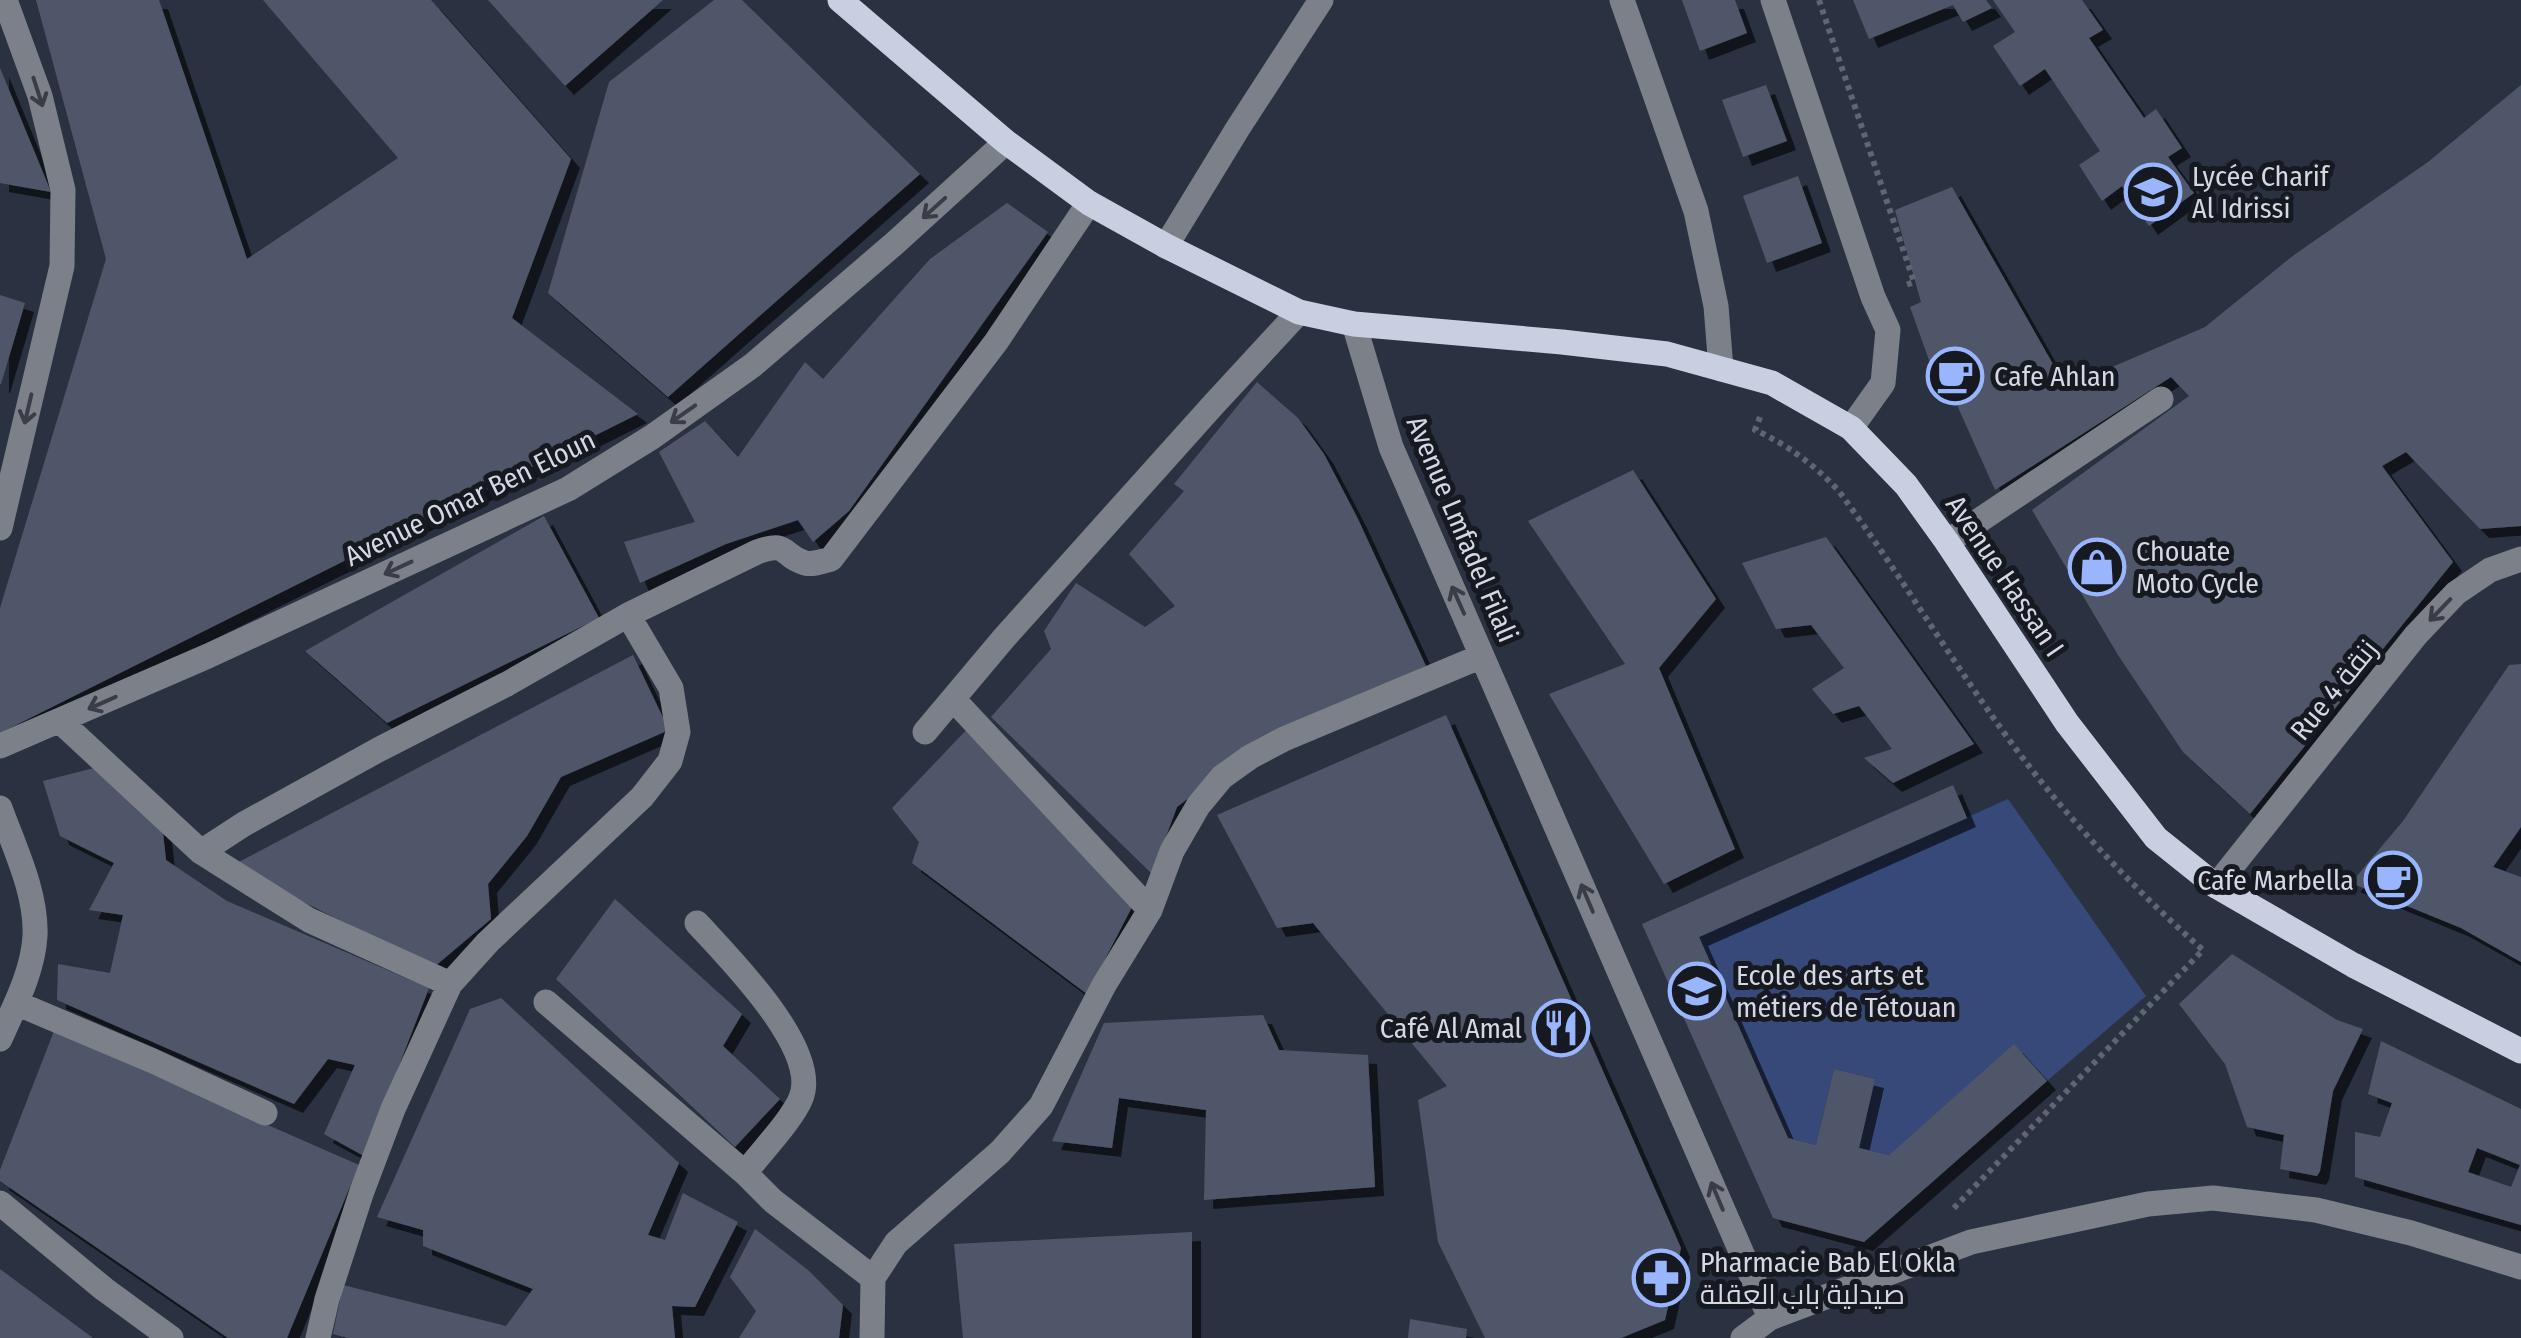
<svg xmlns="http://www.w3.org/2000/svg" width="2521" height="1338" viewBox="0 0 2521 1338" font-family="'Fira Sans Condensed',Cairo,sans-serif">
  <defs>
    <filter id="shadow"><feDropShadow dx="9" dy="9" stdDeviation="0" flood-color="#0009"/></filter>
  </defs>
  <rect width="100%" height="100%" fill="#2a3141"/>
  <path fill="#374978" d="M 2008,799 L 2146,996 L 2047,1081 L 2014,1045 L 1889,1155 L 1859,1148 L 1875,1079 L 1834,1069 L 1816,1145 L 1788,1138 L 1699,937 Z"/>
  <path fill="#4f5769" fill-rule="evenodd" filter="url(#shadow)" d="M 36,0 L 159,0 L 247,259 L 398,158 L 263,0 L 431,0 L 571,159 L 512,318 L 638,414 L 0,733 L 0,608 L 106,259 Z
    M 488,0 L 663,0 L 565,86 Z
    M 714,0 L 742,0 L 920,174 L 668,397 L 548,293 L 609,82 Z
    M 1682,0 L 1735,0 L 1747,33 L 1700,51 Z
    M 1853,0 L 1986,0 L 1992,8 L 1963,22 L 1953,5 L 1869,39 Z
    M 1993,0 L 2082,0 L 2103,30 L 2089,38 L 2144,118 L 2156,109 L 2182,148 L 2168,157 L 2194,193 L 2149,226 L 2122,186 L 2102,201 L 2079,165 L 2100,151 L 2045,69 L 2020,86 L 1993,46 L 2015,32 Z
    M 0,68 L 51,192 L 0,183 Z
    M 1766,85 L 1787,141 L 1743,157 L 1722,100 Z
    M 2521,85 L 2521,526 L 2480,529 L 2406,452 L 2382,466 L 2453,562 L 2250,814 L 2183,752 L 2118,655 L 2032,510 L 2189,396 L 2171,377 L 1995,490 L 1949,387 L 1940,391 L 1910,307 L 1921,302 L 1895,210 L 1952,187 L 2066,387 L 2205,327 L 2294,255 L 2428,162 Z
    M 1798,176 L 1822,243 L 1767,263 L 1743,196 Z
    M 1007,203 L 1048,232 L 849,511 L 813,542 L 798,520 L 726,544 L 640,583 L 624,542 L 695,522 L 659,452 L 705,421 L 738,457 L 805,362 L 823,379 L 930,259 Z
    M 0,295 L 25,303 L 1,384 L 0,384 Z
    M 1257,382 L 1298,418 L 1324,454 L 1357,517 L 1426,666 L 1257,745 L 1177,807 L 1152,874 L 991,717 L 1051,649 L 1044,631 L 1076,583 L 1145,627 L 1175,606 L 1129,554 L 1184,491 L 1174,484 Z
    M 1633,470 L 1716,599 L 1659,668 L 1735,849 L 1664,884 L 1549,694 L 1625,664 L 1528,521 Z
    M 544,516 L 599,618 L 387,723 L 305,651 Z
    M 1826,537 L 1974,744 L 1893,783 L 1864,758 L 1892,749 L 1859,706 L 1833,714 L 1812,689 L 1844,668 L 1811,625 L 1776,629 L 1742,563 Z
    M 633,655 L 669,730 L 561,777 L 527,836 L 488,884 L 491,919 L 434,967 L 231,866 Z
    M 2521,664 L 2521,827 L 2493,867 L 2521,877 L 2521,962 L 2461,928 L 2351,883 L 2403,821 L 2509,665 Z
    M 1446,715 L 1681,1248 L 1665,1320 L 1621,1338 L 1485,1338 L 1438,1242 L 1418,1100 L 1447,1086 L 1313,923 L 1277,928 L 1217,815 Z
    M 971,725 L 1134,903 L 1087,994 L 912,863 L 919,842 L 892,808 Z
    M 94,768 L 162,824 L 166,860 L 227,901 L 429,988 L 364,1156 L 324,1134 L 355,1065 L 328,1059 L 294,1104 L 57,1000 L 58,964 L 110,973 L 123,915 L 89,910 L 114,863 L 60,836 L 43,781 Z
    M 1953,785 L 1967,818 L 1699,937 L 1788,1138 L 1816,1145 L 1834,1069 L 1875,1079 L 1859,1148 L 1889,1155 L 2014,1044 L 2047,1081 L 1864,1242 L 1773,1218 L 1642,924 Z
    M 615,899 L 742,1014 L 723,1046 L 780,1099 L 735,1147 L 556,979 Z
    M 2232,954 L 2337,1020 L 2363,1029 L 2333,1091 L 2320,1171 L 2317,1176 L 2280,1169 L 2284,1135 L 2247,1127 L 2225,1064 L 2179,1004 Z
    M 501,998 L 679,1163 L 648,1235 L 665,1240 L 683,1193 L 738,1222 L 695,1307 L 672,1306 L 675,1338 L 348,1338 L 333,1334 L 343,1285 L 506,1326 L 533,1289 L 423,1246 L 423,1230 L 377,1217 L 470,1009 Z
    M 1263,1015 L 1279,1050 L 1368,1055 L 1375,1187 L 1204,1200 L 1206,1110 L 1119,1098 L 1112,1148 L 1052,1141 L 1104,1023 Z
    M 54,1031 L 359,1165 L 287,1338 L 228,1338 L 0,1181 L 0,1170 Z
    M 2381,1041 L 2521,1109 L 2521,1225 L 2355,1177 L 2355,1132 L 2380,1137 L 2392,1103 L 2368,1094 ZM 2477,1148 L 2520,1165 L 2511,1187 L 2468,1172 Z
    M 755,1229 L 808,1270 L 843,1305 L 839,1338 L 739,1338 L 756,1311 L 730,1277 Z
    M 1192,1232 L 1192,1338 L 963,1338 L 954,1244 Z
    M 0,1269 L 93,1338 L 0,1338 Z
    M 1410,1319 L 1467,1329 L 1466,1338 L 1408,1338 Z"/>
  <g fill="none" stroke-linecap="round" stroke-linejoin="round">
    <path stroke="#5e6573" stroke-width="6" stroke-dasharray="5 5" stroke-linecap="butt" d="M 1819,0 L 1914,282 L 1903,286
      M 1760,417 L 1755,430 C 1788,445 1813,464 1838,490 C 1908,584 1966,687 2039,779 C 2089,841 2143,897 2203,950 L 1953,1209"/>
    <path stroke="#7c8089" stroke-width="25" d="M 1622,0 L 1696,211 L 1716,306 L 1721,369
      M 1773,0 L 1873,297 L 1888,330 L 1883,383 L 1851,428
      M 1166,246 L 1238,128 L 1321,0
      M 1354,324 L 1391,447 L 1770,1318
      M 0,528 L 62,266 L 63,190 L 40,96 L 5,0
      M 1947,542 L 2161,399
      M 954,700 L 1150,910
      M 60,721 L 201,852 L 309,920 L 450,984
      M 925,732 L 1004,638 L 1214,404 L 1299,312
      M 0,746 L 208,656 L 568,489 L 652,437 L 753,365 L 895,243 L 1006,142
      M 0,808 C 14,847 37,893 35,936 C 33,972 14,1007 0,1039
      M 201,852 L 244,824 L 378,750 L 507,684 L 628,615 L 757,552 C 790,540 780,556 805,563 C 814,565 823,561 831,559 L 996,342 L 1089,203
      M 2216,886 L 2416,635 L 2456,593 L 2490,570 L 2521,559
      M 697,923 C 727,956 821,1049 801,1098 C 792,1120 761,1152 745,1173 L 773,1201 L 873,1278
      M 546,1002 L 745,1173
      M 16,1003 L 153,1061 L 265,1113
      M 0,1203 L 104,1289 L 171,1338
      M 318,1338 L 327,1299 L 362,1191 L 393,1109 L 450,984 L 488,942 L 642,797 L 670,761 L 678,732 L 671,688 L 628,615
      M 872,1338 L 873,1278 L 896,1243 L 1000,1152 L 1041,1106 L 1104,985 L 1150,910 L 1172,851 L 1198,806 L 1222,777 L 1250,757 L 1284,739 L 1482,656
      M 1743,1338 L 1770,1318 L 1971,1242 L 2148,1204 L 2213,1198 L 2316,1210 L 2411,1233 L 2521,1267"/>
    <path stroke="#c7cfe1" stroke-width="25" d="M 840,0 L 1006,142 L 1089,203 L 1166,246 L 1299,312 L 1354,324 L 1562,342 L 1667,354 L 1772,383 L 1851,428 L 1906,485 L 1947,542 L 2067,723 L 2156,838 L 2216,886 L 2353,965 L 2521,1051"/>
  </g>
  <defs><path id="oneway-shaft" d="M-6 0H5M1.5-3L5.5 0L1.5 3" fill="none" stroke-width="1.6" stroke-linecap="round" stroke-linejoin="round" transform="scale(2.5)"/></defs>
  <g stroke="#3a3d45">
    <use href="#oneway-shaft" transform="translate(38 92) rotate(72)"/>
    <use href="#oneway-shaft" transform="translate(934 208) rotate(138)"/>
    <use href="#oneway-shaft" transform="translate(28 409) rotate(103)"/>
    <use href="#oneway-shaft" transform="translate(683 414) rotate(145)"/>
    <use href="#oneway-shaft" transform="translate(398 568) rotate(155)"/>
    <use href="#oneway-shaft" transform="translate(1458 600) rotate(-114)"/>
    <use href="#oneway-shaft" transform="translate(2440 610) rotate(134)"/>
    <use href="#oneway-shaft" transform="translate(102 703) rotate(156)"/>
    <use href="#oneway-shaft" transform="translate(1587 898) rotate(-113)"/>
    <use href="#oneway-shaft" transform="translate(1717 1196) rotate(-113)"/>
  </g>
  <defs>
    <g id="school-ring" transform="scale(2.875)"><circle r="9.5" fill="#161920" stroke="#99b5fd" stroke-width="1.5"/><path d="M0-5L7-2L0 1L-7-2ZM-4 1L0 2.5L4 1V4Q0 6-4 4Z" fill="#99b5fd"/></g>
    <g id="cafe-ring" transform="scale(2.875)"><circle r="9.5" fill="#161920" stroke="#99b5fd" stroke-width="1.5"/><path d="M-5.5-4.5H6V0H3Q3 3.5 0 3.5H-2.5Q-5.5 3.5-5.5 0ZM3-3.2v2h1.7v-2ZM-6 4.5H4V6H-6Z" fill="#99b5fd"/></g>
    <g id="shop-ring" transform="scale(2.875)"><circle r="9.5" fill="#161920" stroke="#99b5fd" stroke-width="1.5"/><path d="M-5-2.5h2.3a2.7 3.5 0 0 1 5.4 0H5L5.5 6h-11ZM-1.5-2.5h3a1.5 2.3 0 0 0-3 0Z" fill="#99b5fd"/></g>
    <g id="restaurant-ring" transform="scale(2.875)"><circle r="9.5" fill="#161920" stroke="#99b5fd" stroke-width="1.5"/><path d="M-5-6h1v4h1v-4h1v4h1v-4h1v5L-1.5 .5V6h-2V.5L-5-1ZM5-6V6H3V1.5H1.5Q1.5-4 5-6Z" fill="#99b5fd"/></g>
    <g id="pharmacy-ring" transform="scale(2.875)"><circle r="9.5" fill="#161920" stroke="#99b5fd" stroke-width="1.5"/><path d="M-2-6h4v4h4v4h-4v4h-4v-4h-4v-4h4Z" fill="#99b5fd"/></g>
  </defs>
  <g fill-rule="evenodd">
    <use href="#school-ring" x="2153" y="192"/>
    <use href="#cafe-ring" x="1955" y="376"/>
    <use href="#shop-ring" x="2097" y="567"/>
    <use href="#cafe-ring" x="2393" y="880"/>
    <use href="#school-ring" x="1697" y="991"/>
    <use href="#restaurant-ring" x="1561" y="1028"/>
    <use href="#pharmacy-ring" x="1661" y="1278"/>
  </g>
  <g text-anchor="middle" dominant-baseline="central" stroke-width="10" stroke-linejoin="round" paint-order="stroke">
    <g font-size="28" fill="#d3d8e3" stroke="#161920" text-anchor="start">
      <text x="2192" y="176">Lycée Charif<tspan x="2192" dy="32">Al Idrissi</tspan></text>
      <text x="1994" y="376">Cafe Ahlan</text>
      <text x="2136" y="551">Chouate<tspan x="2136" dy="32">Moto Cycle</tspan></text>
      <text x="2354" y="880" text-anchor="end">Cafe Marbella</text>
      <text x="1736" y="975">Ecole des arts et<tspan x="1736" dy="32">métiers de Tétouan</tspan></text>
      <text x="1522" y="1028" text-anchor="end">Café Al Amal</text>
      <text x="1700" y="1262">Pharmacie Bab El Okla<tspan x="1700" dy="32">صيدلية باب العقلة</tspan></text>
    </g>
    <g font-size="28" fill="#d3d8e3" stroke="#161920">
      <text transform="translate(470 498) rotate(-26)">Avenue Omar Ben Eloun</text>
      <text transform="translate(1462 529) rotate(67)">Avenue Lmfadel Filali</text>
      <text transform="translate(2005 576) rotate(56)">Avenue Hassan I</text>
      <text transform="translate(2334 690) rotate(-51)">Rue 4 زنقة</text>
    </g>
  </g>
</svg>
